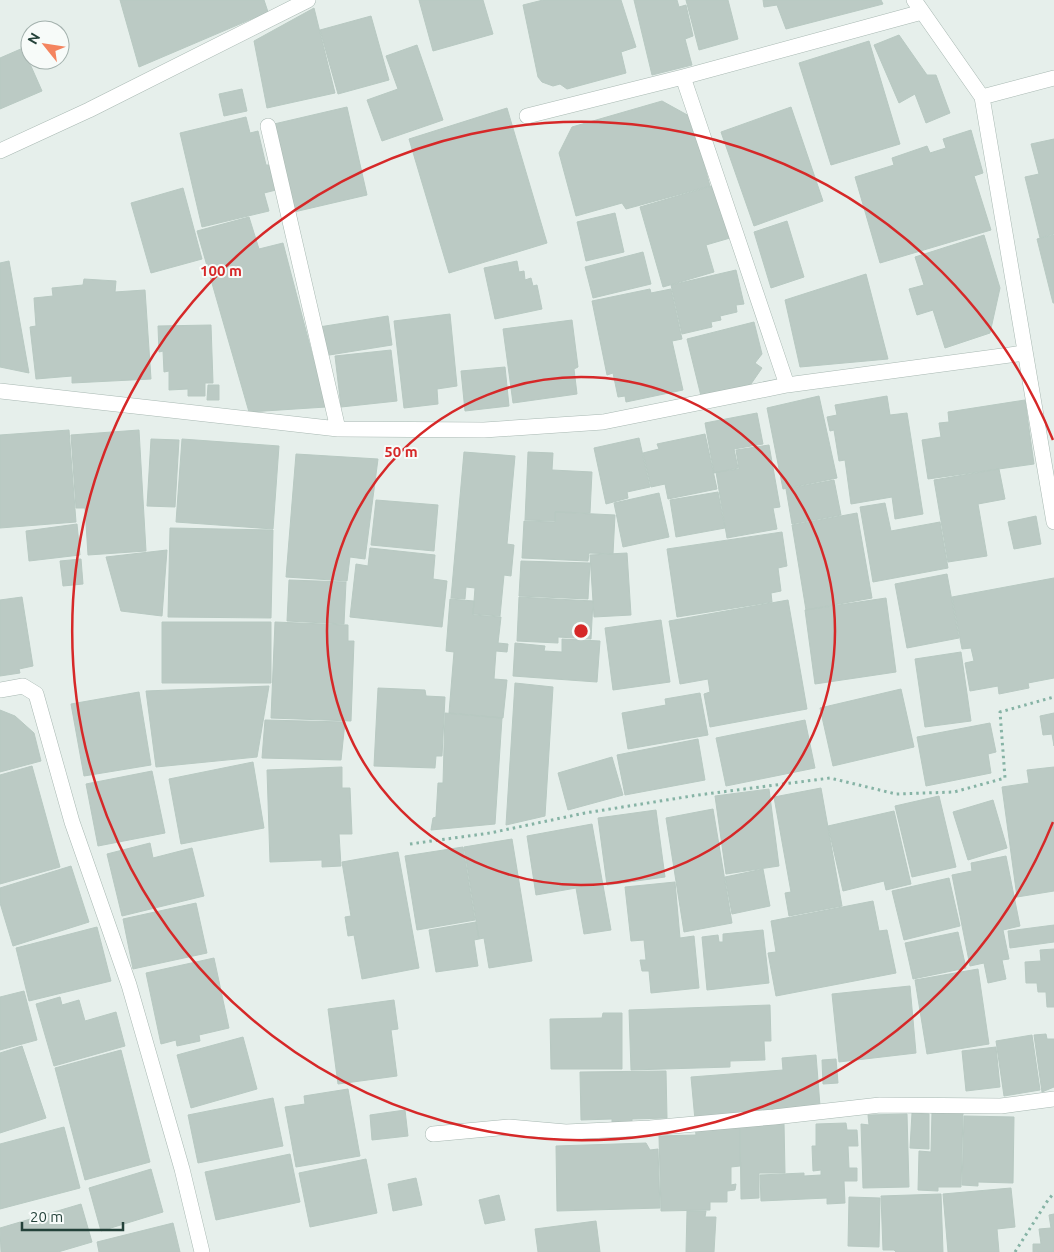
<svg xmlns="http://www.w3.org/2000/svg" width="1054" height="1252" viewBox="0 0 1054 1252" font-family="Ubuntu,sans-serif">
  <rect width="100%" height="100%" fill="#e6efeb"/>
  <path fill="#bbcac4" stroke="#b8c9c2" d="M 120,0 L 264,0 L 268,12 L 139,67 Z
    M 419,0 L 483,0 L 493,34 L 433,51 Z
    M 543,0 L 621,0 L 636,47 L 621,52 L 626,73 L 567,89 L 560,84 L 553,86 L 542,82 L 538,77 L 523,5 Z
    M 634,0 L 677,0 L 679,7 L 686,5 L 693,36 L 685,39 L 692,65 L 652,75 Z
    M 686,0 L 728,0 L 738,39 L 699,50 Z
    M 763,0 L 881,0 L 883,4 L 786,29 L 777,5 L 764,7 Z
    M 314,8 L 335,93 L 267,108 L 254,41 Z
    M 371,16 L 389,80 L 338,94 L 320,30 Z
    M 899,35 L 927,75 L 936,75 L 950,113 L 926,123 L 915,94 L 899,103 L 874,45 Z
    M 869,41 L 900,144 L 831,165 L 799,63 Z
    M 417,45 L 443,120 L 382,141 L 367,100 L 398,89 L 386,56 Z
    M 23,48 L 42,91 L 0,109 L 0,58 Z
    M 242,89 L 247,111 L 224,116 L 219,94 Z
    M 662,101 L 691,117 L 710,186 L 626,209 L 622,203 L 576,216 L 559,153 L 572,127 Z
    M 347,107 L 367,195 L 294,212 L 274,124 Z
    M 791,107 L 823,201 L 754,226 L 721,132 Z
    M 507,108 L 547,243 L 449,273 L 409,139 Z
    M 246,117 L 250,133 L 258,131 L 266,165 L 269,165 L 276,190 L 264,193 L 269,211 L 202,227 L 180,133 Z
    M 971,130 L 983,173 L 974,176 L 991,230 L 880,263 L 855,177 L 894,165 L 892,158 L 927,146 L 930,153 L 946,148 L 943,139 Z
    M 1054,139 L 1054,234 L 1040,238 L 1025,177 L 1039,174 L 1031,144 Z
    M 715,185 L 730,238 L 706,245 L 714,272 L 663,287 L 640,207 Z
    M 183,188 L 202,259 L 151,273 L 131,203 Z
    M 615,213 L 624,252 L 586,261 L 577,222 Z
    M 249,217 L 259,249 L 283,243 L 326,407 L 249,412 L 197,231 Z
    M 787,221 L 804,277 L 771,288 L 754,232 Z
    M 984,235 L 1000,288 L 990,333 L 945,348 L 933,310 L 917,315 L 909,289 L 924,285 L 915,257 Z
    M 1054,235 L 1054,303 L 1053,303 L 1037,239 Z
    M 643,252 L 651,284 L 593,298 L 585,267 Z
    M 9,261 L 29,373 L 0,367 L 0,263 Z
    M 517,261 L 519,272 L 524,271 L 525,280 L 531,278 L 533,286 L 537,285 L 542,309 L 495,319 L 484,268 Z
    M 736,270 L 744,304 L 736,305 L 737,312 L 720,316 L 721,320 L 711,322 L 712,327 L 682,334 L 671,285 Z
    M 866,274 L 888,359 L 800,367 L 785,300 Z
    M 84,279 L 116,281 L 115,292 L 145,290 L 151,379 L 72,383 L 72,376 L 36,379 L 30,327 L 36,326 L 34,298 L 53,296 L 52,288 L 83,285 Z
    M 650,289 L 651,293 L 671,289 L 682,339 L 672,341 L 683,390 L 626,402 L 625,396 L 618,397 L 613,373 L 607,375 L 592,301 Z
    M 450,314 L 457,386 L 437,389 L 438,404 L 404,408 L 394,321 Z
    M 388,316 L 392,345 L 323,356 L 319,327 Z
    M 572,320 L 578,367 L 574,369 L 577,394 L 513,403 L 503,329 Z
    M 754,322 L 762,354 L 755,363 L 762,368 L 751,384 L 701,396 L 687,339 Z
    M 211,325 L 213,383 L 205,383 L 205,396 L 188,396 L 188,389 L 169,390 L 169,371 L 164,372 L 163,351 L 159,352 L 158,326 Z
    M 391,350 L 397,401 L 341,407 L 335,356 Z
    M 505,367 L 509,406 L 465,411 L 461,371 Z
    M 208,385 L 219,385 L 219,400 L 207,400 Z
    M 819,396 L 837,478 L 783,489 L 767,408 Z
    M 887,396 L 890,415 L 907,413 L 923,514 L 895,519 L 892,497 L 851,504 L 845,460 L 839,461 L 834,430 L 830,431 L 827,417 L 837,415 L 835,405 Z
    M 1025,400 L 1034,464 L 928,479 L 922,440 L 941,437 L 939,423 L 949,422 L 948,412 Z
    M 757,413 L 763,444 L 734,449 L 738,468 L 714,473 L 705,423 Z
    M 69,430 L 76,522 L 0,528 L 0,435 Z
    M 139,430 L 146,551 L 88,555 L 85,508 L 76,508 L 71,435 Z
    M 705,434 L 717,489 L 668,499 L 665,484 L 651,487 L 643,453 L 659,449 L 657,444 Z
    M 639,438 L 650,487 L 627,492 L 628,498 L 606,504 L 594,448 Z
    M 151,439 L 179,440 L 175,507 L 147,506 Z
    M 182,439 L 279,446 L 273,529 L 176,522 Z
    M 769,445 L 780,507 L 773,508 L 777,529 L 727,538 L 716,472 L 739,469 L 736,450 Z
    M 464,452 L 515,456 L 507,544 L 514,545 L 511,576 L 504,575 L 500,616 L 473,614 L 475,588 L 466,587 L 465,599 L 451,598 Z
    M 528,452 L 553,453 L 552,470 L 592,472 L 590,513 L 555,512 L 555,521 L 525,520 Z
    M 296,454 L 378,459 L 365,559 L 350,557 L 347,581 L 286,577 Z
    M 999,469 L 1005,499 L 978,504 L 987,556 L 948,562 L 934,480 Z
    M 834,480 L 841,515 L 792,524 L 786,489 Z
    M 718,492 L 725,528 L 676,537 L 670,500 Z
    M 659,493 L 669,537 L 623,547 L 614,503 Z
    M 376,500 L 438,505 L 434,551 L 371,545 Z
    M 885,503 L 891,531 L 940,522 L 948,568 L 873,582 L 860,507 Z
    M 555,512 L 615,515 L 613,554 L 589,553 L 588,561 L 522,558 L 524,521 L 555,522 Z
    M 857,513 L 872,598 L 806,610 L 792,525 Z
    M 1036,516 L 1041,544 L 1014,549 L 1008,522 Z
    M 77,524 L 80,555 L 29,561 L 26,531 Z
    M 170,528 L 273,530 L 271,618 L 168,617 Z
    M 782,532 L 787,566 L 778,568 L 781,591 L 771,593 L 772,602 L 677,617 L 667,549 Z
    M 370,548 L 435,555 L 433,579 L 447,581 L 442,627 L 350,617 L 356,564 L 368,566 Z
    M 167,550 L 162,616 L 121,611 L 106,557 Z
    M 627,553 L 631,615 L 594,617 L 590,555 Z
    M 81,559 L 83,584 L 63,586 L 60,561 Z
    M 521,561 L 590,563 L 588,599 L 519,596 Z
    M 947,574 L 959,638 L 907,648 L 895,584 Z
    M 1054,578 L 1054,678 L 1028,683 L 1029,688 L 999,694 L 998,686 L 970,691 L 965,663 L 974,661 L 971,648 L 962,649 L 952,597 Z
    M 289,580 L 346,582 L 344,624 L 287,621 Z
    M 22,597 L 33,666 L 19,669 L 20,673 L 0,676 L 0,600 Z
    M 519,597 L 593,601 L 591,639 L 558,637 L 558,643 L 517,641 Z
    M 886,598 L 896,672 L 815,684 L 805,610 Z
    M 450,599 L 474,601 L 473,615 L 501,617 L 498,643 L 508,644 L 507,652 L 496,651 L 494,679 L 507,680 L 503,718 L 449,713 L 454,652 L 446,651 Z
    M 788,600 L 807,709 L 710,727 L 704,694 L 710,692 L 708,679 L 680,684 L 669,621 Z
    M 661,620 L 670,682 L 613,690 L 605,628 Z
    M 162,622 L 271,622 L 271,683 L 162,683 Z
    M 275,622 L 348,625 L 348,641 L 354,641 L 351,721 L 271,718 Z
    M 562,639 L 600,641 L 597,682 L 513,676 L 515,643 L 545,646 L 544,651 L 562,652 Z
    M 961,652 L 971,721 L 925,727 L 915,659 Z
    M 515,683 L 553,687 L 545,816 L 506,825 Z
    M 269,686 L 257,757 L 156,767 L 146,691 Z
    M 378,688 L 425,690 L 426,696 L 445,697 L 442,756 L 436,756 L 435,768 L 374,766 Z
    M 901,689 L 914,747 L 833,766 L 820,708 Z
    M 139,692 L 151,765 L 84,776 L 71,704 Z
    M 700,693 L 708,735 L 628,749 L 622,713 L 666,705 L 665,699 Z
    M 0,710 L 15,716 L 34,733 L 41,761 L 0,772 Z
    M 445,713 L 502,718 L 495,824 L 431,830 L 433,818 L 436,817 L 438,783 L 443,783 Z
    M 1054,713 L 1054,746 L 1052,734 L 1043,735 L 1040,716 Z
    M 265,720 L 345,722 L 341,760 L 262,758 Z
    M 805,720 L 815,768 L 726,786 L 716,738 Z
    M 990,723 L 996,752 L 988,754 L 991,773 L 926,786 L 917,737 Z
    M 698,739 L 705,780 L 625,795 L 617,755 Z
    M 612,757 L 623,795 L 568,810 L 558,773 Z
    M 253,762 L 264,828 L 181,844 L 169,779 Z
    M 32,766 L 60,867 L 0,884 L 0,775 Z
    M 342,767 L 342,788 L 350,788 L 352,834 L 339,834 L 341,866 L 322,867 L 322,860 L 270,862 L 267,770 Z
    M 1054,767 L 1054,891 L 1017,897 L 1002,787 L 1029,783 L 1027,770 Z
    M 152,771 L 165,833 L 98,846 L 86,784 Z
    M 821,788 L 842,906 L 789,916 L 785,893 L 791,892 L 774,797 Z
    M 769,789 L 779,866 L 726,874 L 715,796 Z
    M 939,796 L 956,867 L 912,877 L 895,806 Z
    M 993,800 L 1007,848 L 968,860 L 953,812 Z
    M 713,809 L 732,923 L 684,932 L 666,818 Z
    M 656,810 L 665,877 L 607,885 L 598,818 Z
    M 894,811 L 911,884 L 886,890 L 884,881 L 843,891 L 828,826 Z
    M 592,824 L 611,930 L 584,934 L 576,888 L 536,895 L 527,836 Z
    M 512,839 L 532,961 L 489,968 L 484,938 L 479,939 L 464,847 Z
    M 150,843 L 153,858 L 192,848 L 204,896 L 122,916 L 107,854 Z
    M 463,847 L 475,920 L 417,930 L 405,856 Z
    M 398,852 L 419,968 L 362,979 L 354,935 L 348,936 L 345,917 L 351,916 L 342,862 Z
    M 1006,856 L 1020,926 L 1003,930 L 1009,959 L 1002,960 L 1006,979 L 988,983 L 984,963 L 970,966 L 952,875 L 972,871 L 971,863 Z
    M 71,866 L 89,922 L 13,946 L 0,903 L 0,888 Z
    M 763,869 L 770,906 L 732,914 L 725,877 Z
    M 949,878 L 960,926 L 904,940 L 892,891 Z
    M 675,882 L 680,938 L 694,936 L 699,988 L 651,993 L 649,971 L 642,971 L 640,960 L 646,960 L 644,940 L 631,941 L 625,887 Z
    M 873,901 L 879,931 L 887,930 L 896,973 L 776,996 L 768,953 L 776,952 L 771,921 Z
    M 196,903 L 207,953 L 133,969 L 123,919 Z
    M 476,922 L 479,939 L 474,940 L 478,966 L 436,972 L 429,930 Z
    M 1054,925 L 1054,942 L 1010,948 L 1008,931 Z
    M 97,927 L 111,981 L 29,1001 L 16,948 Z
    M 763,930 L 769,983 L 707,990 L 702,937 L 718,935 L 719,942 L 723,942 L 723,934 Z
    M 958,932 L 966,968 L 913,979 L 905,943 Z
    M 1054,949 L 1054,1007 L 1047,1007 L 1046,992 L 1038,992 L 1037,983 L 1026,983 L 1025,962 L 1041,961 L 1040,950 Z
    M 214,958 L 229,1028 L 199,1035 L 200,1041 L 177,1046 L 176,1040 L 161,1044 L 146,973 Z
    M 978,969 L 989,1044 L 927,1054 L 915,980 Z
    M 910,986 L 916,1053 L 839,1062 L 832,994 Z
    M 24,991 L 37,1040 L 0,1050 L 0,997 Z
    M 60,997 L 62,1005 L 79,1000 L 85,1021 L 116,1012 L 125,1046 L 54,1066 L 36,1004 Z
    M 394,1000 L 398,1029 L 391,1030 L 397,1076 L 338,1084 L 328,1009 Z
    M 770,1005 L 771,1041 L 764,1041 L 765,1060 L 730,1061 L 730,1067 L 631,1070 L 629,1010 Z
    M 603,1013 L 622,1013 L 622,1069 L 551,1069 L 550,1019 L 602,1018 Z
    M 1046,1034 L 1047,1039 L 1054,1039 L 1054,1087 L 1042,1092 L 1034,1035 Z
    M 1032,1035 L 1040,1090 L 1004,1096 L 996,1041 Z
    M 243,1037 L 257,1089 L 191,1108 L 177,1055 Z
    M 22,1046 L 46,1118 L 0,1133 L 0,1053 Z
    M 996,1047 L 1000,1087 L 966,1091 L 962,1051 Z
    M 121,1050 L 150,1162 L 85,1180 L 55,1068 Z
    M 816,1055 L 820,1106 L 695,1120 L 691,1077 L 783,1070 L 782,1058 Z
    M 836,1059 L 838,1083 L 823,1084 L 822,1060 Z
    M 666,1071 L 667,1118 L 632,1119 L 632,1123 L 612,1123 L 612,1119 L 581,1120 L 580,1072 Z
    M 348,1089 L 360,1156 L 296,1167 L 285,1107 L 305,1104 L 304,1096 Z
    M 273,1098 L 283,1146 L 198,1163 L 188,1115 Z
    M 405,1110 L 408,1136 L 372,1140 L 370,1115 Z
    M 932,1112 L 963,1113 L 961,1187 L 938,1187 L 938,1191 L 918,1190 L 919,1151 L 931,1152 Z
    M 912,1113 L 929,1114 L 929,1149 L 910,1148 Z
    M 907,1114 L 909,1187 L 863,1188 L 861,1124 L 869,1125 L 868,1115 Z
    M 964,1116 L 1014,1117 L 1013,1183 L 978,1182 L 978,1186 L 962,1185 Z
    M 784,1123 L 785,1173 L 759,1173 L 759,1198 L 741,1199 L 740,1124 Z
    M 846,1123 L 847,1130 L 857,1130 L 858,1146 L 848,1146 L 849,1168 L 857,1168 L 857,1181 L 844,1181 L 845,1203 L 827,1204 L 827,1198 L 761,1201 L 760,1175 L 804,1173 L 804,1176 L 821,1175 L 821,1170 L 813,1171 L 812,1146 L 816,1146 L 816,1124 Z
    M 740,1124 L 740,1166 L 731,1167 L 731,1185 L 736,1184 L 735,1190 L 727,1191 L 727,1202 L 710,1202 L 710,1210 L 661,1211 L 659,1136 L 696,1135 L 695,1126 Z
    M 64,1127 L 80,1188 L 0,1209 L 0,1144 Z
    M 646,1143 L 650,1150 L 658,1149 L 660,1208 L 557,1211 L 556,1146 Z
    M 290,1154 L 300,1202 L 216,1220 L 205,1172 Z
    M 366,1159 L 377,1213 L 310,1227 L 299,1173 Z
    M 151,1169 L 163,1212 L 101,1231 L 89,1188 Z
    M 416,1178 L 422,1205 L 393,1211 L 388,1184 Z
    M 1011,1188 L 1015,1227 L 997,1229 L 999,1252 L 948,1252 L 943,1194 Z
    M 941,1194 L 943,1252 L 896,1252 L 894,1250 L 883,1250 L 881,1196 Z
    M 499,1195 L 505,1220 L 485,1224 L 479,1200 Z
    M 849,1197 L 880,1198 L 879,1247 L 848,1246 Z
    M 81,1204 L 92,1242 L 58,1252 L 1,1252 L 0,1228 Z
    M 687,1211 L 706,1211 L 705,1217 L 716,1217 L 714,1252 L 686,1252 Z
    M 1054,1214 L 1054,1252 L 1033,1252 L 1033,1244 L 1041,1244 L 1039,1229 L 1051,1228 L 1049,1215 Z
    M 596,1221 L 600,1252 L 538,1252 L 535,1229 Z
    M 173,1223 L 180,1252 L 99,1252 L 97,1242 Z"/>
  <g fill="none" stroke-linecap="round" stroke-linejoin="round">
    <g stroke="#a8b8b2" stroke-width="16">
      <path id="service" d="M 0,690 L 23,686 L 36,694 L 72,822 L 129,985 L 182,1169 L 202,1252
        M 433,1134 L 509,1127 L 566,1132 L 650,1128 L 774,1117 L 880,1105 L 1001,1106 L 1054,1099"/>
    </g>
    <g stroke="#a8b8b2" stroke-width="16">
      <path id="minor" d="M 914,0 L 982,97 L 1054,522
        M 683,77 L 787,385 L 1025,353
        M 982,97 L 1054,78
        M 527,116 L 683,77 L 922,12
        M 268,126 L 338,429
        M 0,151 L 89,110 L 308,0
        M 0,391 L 338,429 L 484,430 L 603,422 L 787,385"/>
    </g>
    <path stroke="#86b3a5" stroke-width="3" stroke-dasharray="2.5 4" stroke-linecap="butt" d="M 410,844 L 490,833 L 585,813 L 698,795 L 830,778 L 896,794 L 954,792 L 1005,778 L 1000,712 L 1054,697
      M 1015,1252 L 1048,1200 L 1054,1193"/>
    <use href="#service" stroke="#fff" stroke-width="15"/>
    <use href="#minor" stroke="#fff" stroke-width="15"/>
  </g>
  <g fill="none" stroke="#d62828" stroke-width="2.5">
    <circle cx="581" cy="631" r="254"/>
    <path d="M1053 822A509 509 0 1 1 1053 440"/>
  </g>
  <circle cx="581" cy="631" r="8" fill="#d62828" stroke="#f7fbf9" stroke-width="2.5"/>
  <g font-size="15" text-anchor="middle" font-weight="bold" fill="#d62828" stroke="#f7fbf9" stroke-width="4" stroke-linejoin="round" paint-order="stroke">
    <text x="221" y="276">100 m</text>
    <text x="401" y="457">50 m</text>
  </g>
  <g transform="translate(45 45) rotate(300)"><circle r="24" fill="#f7fbf9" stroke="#a3b1ad"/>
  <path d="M0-4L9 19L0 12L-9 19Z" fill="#f4845f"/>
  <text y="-8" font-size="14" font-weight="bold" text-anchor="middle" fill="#24423a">N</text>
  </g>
  <path d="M22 1222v8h101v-8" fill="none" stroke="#24423a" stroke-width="2.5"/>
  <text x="30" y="1222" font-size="15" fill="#24423a" stroke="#f7fbf9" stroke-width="4" paint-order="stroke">20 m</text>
</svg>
